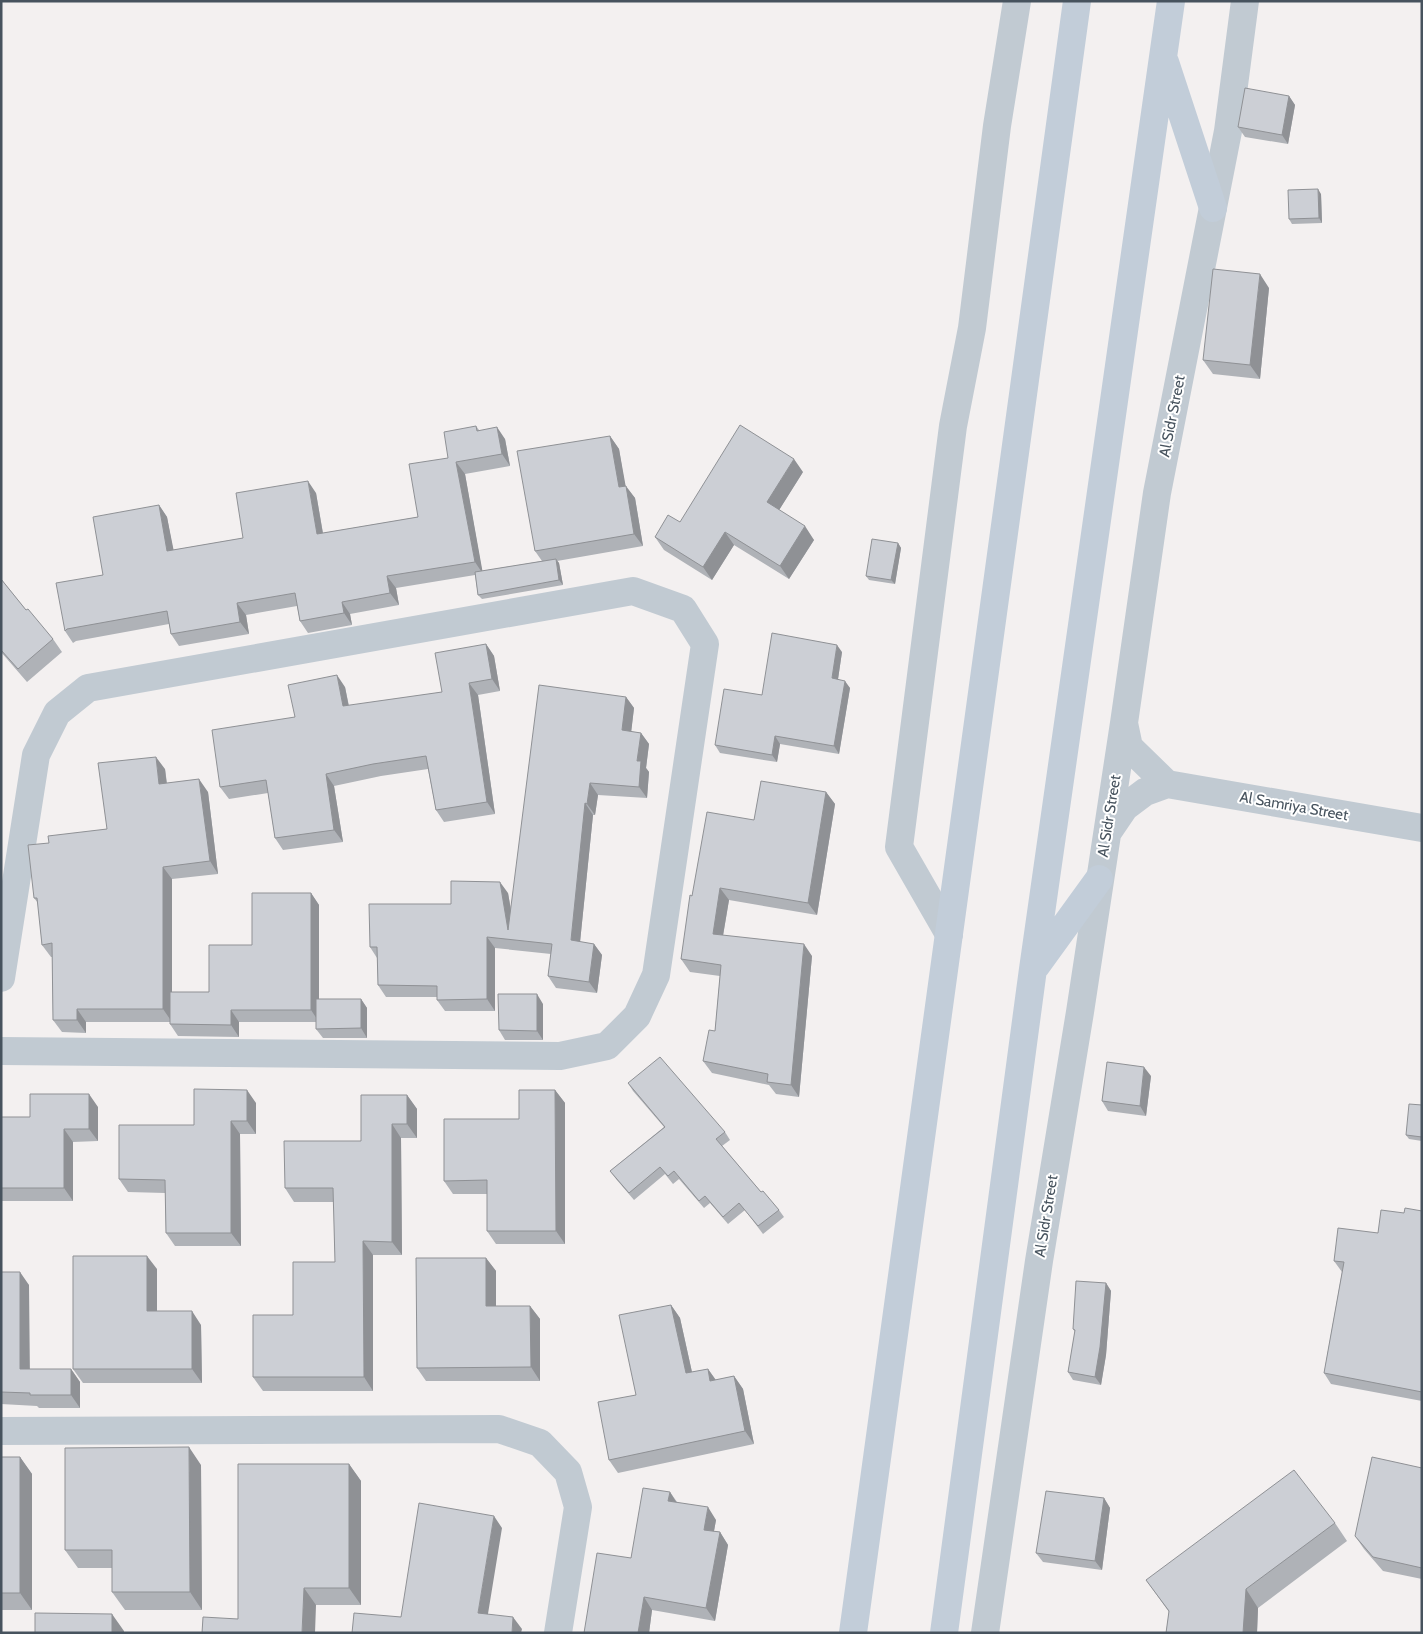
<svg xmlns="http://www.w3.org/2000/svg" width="1423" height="1634" viewBox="0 0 1423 1634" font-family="Cabin,sans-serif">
  <rect width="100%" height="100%" fill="#f3f0f0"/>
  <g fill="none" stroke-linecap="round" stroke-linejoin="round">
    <path stroke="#c1cad2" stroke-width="28" d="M 1124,723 L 1129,747 L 1167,784 L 1422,828
      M 1108,832 L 1125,807 L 1145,792 L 1167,784
      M 949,934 L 899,847 L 953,426 L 972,328 L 997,126 L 1017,1
      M 1,978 L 36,755 L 57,713 L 88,688 L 633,591 L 683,609 L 705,644 L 656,975 L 637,1016 L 607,1046 L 560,1056 L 1,1051
      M 1,1431 L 499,1429 L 540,1443 L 568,1472 L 578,1507 L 558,1633
      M 985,1633 L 1039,1261 L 1080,1012 L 1124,723 L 1157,493 L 1228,131 L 1245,1"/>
    <path stroke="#c2cdd9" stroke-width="28" d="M 1165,62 L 1213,208
      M 1036,966 L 1099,879
      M 853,1633 L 1077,1
      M 944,1633 L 1033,969 L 1171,1"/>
  </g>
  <path fill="#afb2b7" d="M 1289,96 L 1295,105 L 1288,144 L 1245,137 L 1238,127 Z
    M 1321,194 L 1322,223 L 1292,224 L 1289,219 Z
    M 1269,288 L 1260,379 L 1213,374 L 1203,360 Z
    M 476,426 L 479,430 L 505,439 L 510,466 L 465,474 L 482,571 L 542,561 L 535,551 L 610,436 L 619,449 L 625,486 L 635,498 L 643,546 L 557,561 L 559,563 L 563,585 L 482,599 L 478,595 L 475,575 L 396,588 L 399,605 L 350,614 L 352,625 L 308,633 L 300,621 L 297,606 L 246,615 L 249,634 L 179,646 L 171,634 L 169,624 L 76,641 L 73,643 L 65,631 L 103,575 L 159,505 L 167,517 L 173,550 L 243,538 L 316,493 L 323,533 L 418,517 L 448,458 Z
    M 803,472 L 779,510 L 814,540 L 789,579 L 734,545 L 712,580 L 664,550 L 655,537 L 680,522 Z
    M 898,543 L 901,548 L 895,584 L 869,580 L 866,576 Z
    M 1,579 L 26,610 L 53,639 L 62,652 L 27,682 L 1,652 Z
    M 486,644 L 494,656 L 500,691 L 478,695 L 495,814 L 444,822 L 436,810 L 428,769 L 381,776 L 334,786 L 343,842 L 283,850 L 275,838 L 268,793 L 229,799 L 220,787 L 295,717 L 345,687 L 349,706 L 442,692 Z
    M 842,652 L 838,679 L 850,688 L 839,754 L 780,744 L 777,762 L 720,753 L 715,745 L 762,695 Z
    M 626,697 L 634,708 L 631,732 L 641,733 L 649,744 L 646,768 L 649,772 L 647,798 L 598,795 L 595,815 L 593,815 L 580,942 L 594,944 L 602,955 L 597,993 L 556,988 L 548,976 L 551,954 L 495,948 L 495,1011 L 445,1011 L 437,1000 L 437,997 L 386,997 L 378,985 L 377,958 L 370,947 L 451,904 L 508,893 L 511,910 Z
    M 165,769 L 167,783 L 208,792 L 218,874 L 172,879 L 172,992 L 209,992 L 252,945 L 311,893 L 319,905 L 319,999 L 361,999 L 367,1008 L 367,1038 L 323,1038 L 316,1029 L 316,1022 L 239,1022 L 239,1037 L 178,1036 L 170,1024 L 170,1022 L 86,1022 L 86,1033 L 62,1032 L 53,1020 L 52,957 L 51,957 L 42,945 L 38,903 L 34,898 L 49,843 L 107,829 Z
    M 826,792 L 835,804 L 817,915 L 729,900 L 723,936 L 812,956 L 799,1097 L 776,1094 L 769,1085 L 712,1073 L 703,1061 L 715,1031 L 720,976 L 690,972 L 681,959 L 692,896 Z
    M 543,1004 L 543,1040 L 505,1040 L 499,1030 Z
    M 1151,1076 L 1146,1116 L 1108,1111 L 1102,1101 Z
    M 628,1083 L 725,1132 L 730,1140 L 722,1146 L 761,1192 L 779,1210 L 784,1217 L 763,1234 L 745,1210 L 728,1224 L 710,1203 L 704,1208 L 679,1179 L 673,1184 L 665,1174 L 634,1200 L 616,1179 L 610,1171 L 664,1127 L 633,1091 Z
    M 555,1090 L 565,1103 L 565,1244 L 496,1244 L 487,1231 L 487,1194 L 453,1194 L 444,1181 Z
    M 407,1095 L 417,1109 L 417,1138 L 401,1138 L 402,1255 L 373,1255 L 373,1391 L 263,1391 L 253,1377 L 293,1315 L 335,1262 L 334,1202 L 294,1202 L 285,1188 L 361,1141 Z
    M 256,1103 L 256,1134 L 240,1134 L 241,1246 L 175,1246 L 166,1233 L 165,1193 L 128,1192 L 119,1179 L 194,1125 Z
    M 1422,1105 L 1422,1141 L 1409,1139 L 1406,1135 Z
    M 98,1107 L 98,1141 L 73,1142 L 73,1201 L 1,1201 L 1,1117 L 30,1117 Z
    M 1422,1211 L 1422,1401 L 1331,1384 L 1324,1373 L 1342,1272 L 1334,1261 L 1378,1233 Z
    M 486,1258 L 496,1271 L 496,1306 L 530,1306 L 540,1319 L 540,1381 L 426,1381 L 417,1368 Z
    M 157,1269 L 157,1311 L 201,1325 L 202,1383 L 83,1383 L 73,1369 Z
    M 1,1272 L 29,1285 L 29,1369 L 71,1369 L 80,1382 L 80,1408 L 39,1408 L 37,1406 L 1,1404 Z
    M 1106,1283 L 1111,1291 L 1106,1355 L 1101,1385 L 1073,1380 L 1068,1372 L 1075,1332 L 1073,1329 Z
    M 671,1305 L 680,1318 L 692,1372 L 708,1369 L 716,1380 L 734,1376 L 743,1389 L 754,1444 L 618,1473 L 609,1460 L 636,1395 Z
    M 1,1457 L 20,1457 L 32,1474 L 32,1610 L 1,1610 Z
    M 349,1464 L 361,1481 L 361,1605 L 316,1605 L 238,1619 Z
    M 201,1465 L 202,1610 L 125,1610 L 112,1592 L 112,1568 L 78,1568 L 65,1550 Z
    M 1422,1468 L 1422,1579 L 1383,1571 L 1364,1549 L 1355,1536 Z
    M 670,1492 L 677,1502 L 716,1520 L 714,1531 L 720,1532 L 728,1545 L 715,1621 L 652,1610 L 649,1633 L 584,1633 L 631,1558 Z
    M 1104,1498 L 1110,1508 L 1102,1570 L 1043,1562 L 1036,1553 Z
    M 1335,1523 L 1347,1541 L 1258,1608 L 1257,1633 L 1166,1633 L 1169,1612 L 1146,1580 Z"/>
  <path fill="#8f9195" d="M 1289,96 L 1295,105 L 1288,144 L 1282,135 Z
    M 1318,189 L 1321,194 L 1322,223 L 1319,218 Z
    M 1260,274 L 1269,288 L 1260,379 L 1250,365 Z
    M 497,427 L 505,439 L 510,466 L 502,454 Z
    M 610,436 L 619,449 L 628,499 L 619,487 Z
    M 794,459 L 803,472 L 776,515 L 767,502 Z
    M 456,462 L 465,474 L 483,574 L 475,562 Z
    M 308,481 L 316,493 L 325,546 L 317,534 Z
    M 626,486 L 635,498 L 643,546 L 634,534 Z
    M 159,505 L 167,517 L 176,562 L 167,551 Z
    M 805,526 L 814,540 L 789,579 L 780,566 Z
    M 725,532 L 734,545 L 712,580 L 703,567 Z
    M 898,543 L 901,548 L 895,584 L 891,580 Z
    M 556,559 L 559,563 L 563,585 L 559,580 Z
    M 387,576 L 396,588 L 399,605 L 390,593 Z
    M 342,602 L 350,614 L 352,625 L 344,613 Z
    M 237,603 L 246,615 L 249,634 L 240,622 Z
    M 486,644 L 494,656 L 500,691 L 492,679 Z
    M 837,645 L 842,652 L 837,686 L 832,678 Z
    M 337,675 L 345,687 L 351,718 L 343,706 Z
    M 845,681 L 850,688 L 839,754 L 834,746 Z
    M 469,683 L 478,695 L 495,814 L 487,802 Z
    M 626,697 L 634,708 L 630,742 L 622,730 Z
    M 641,733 L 649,744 L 646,768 L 649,772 L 647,798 L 639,787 L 637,761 Z
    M 775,736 L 780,744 L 777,762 L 772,755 Z
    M 156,757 L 165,769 L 168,796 L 159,784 Z
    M 326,774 L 334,786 L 343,842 L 334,830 Z
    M 199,779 L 208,792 L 218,874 L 210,861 Z
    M 590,783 L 598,795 L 595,815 L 587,804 Z
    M 826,792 L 835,804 L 817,915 L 808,903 Z
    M 585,803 L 593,815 L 579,952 L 571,940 Z
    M 163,867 L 172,879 L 172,1022 L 163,1009 Z
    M 500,882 L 508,893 L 516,940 L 508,930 Z
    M 720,888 L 729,900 L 721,947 L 713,934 Z
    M 311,893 L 319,905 L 319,1022 L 311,1010 Z
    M 487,937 L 495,948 L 495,1011 L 487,999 Z
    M 594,944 L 602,955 L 597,993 L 589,982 Z
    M 804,944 L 812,956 L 799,1097 L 791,1085 Z
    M 537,994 L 543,1004 L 543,1040 L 537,1031 Z
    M 361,999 L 367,1008 L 367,1038 L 361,1028 Z
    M 77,1009 L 86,1022 L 86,1033 L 77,1020 Z
    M 231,1010 L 239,1022 L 239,1037 L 231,1025 Z
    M 1144,1067 L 1151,1076 L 1146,1116 L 1140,1106 Z
    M 247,1090 L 256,1103 L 256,1134 L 247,1121 Z
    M 555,1090 L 565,1103 L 565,1244 L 556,1231 Z
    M 89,1094 L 98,1107 L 98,1141 L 89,1129 Z
    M 407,1095 L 417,1109 L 417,1138 L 407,1124 Z
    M 231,1121 L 240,1134 L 241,1246 L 231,1233 Z
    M 392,1124 L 401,1138 L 402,1255 L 392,1242 Z
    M 64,1129 L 73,1142 L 73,1201 L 64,1188 Z
    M 363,1241 L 373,1255 L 373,1391 L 364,1377 Z
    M 147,1256 L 157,1269 L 157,1325 L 147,1311 Z
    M 486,1258 L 496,1271 L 496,1319 L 486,1306 Z
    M 20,1272 L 29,1285 L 30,1382 L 20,1369 Z
    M 1106,1283 L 1111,1291 L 1106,1355 L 1101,1385 L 1095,1377 Z
    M 671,1305 L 680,1318 L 695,1386 L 686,1373 Z
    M 530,1306 L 540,1319 L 540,1381 L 531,1367 Z
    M 192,1311 L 201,1325 L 202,1383 L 192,1369 Z
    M 71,1369 L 80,1382 L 80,1408 L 71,1395 Z
    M 708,1369 L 717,1382 L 710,1381 Z
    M 734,1376 L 743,1389 L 754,1444 L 745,1431 Z
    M 189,1447 L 201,1465 L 202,1610 L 190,1592 Z
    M 20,1457 L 32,1474 L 32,1610 L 20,1593 Z
    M 349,1464 L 361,1481 L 361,1605 L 349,1588 Z
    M 670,1492 L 678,1505 L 668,1501 Z
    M 1104,1498 L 1110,1508 L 1102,1570 L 1095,1561 Z
    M 708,1507 L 716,1520 L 712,1542 L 704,1530 Z
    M 494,1516 L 502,1528 L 486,1626 L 478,1613 Z
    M 720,1532 L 728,1545 L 715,1621 L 706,1608 Z
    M 304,1588 L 316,1605 L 315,1633 L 302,1633 Z
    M 1246,1589 L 1258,1608 L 1257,1633 L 1243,1633 Z
    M 644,1597 L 652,1610 L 649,1633 L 638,1633 Z
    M 112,1614 L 124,1631 L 124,1633 L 112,1633 Z
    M 513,1617 L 522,1629 L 521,1633 L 512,1633 Z"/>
  <path fill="#cccfd5" stroke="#8f9195" d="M 1245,88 L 1289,96 L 1282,135 L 1238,127 Z
    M 1318,189 L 1319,218 L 1289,219 L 1288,190 Z
    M 1213,269 L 1260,274 L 1250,365 L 1203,360 Z
    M 740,425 L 794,459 L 767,502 L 805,526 L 780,566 L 725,532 L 703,567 L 655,537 L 668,515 L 680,522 Z
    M 476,426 L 477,431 L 497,427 L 502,454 L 456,462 L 475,562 L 387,576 L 390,593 L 342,602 L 344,613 L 300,621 L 295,593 L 237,603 L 240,622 L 171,634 L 167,611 L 67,629 L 65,631 L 56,583 L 103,575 L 93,517 L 159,505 L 167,551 L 243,538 L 236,493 L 308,481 L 317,534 L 418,517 L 409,464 L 448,458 L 444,432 Z
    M 610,436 L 619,487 L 626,486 L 634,534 L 535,551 L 517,451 Z
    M 872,539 L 898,543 L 891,580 L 866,576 Z
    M 556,559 L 559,580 L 478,595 L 475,572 Z
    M 1,579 L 26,610 L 28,609 L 53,639 L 18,669 L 1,650 Z
    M 772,633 L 837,645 L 832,678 L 845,681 L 834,746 L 775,736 L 772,755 L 715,745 L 724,689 L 762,695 Z
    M 486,644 L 492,679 L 469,683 L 487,802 L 436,810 L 426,756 L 373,764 L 326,774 L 334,830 L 275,838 L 266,780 L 220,787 L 212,730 L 295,717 L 288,685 L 337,675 L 343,706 L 442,692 L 435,653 Z
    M 539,685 L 626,697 L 622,730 L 641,733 L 637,761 L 641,761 L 639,787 L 590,783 L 587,804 L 585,803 L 571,940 L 594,944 L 589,982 L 548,976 L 552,944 L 487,937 L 487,999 L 437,1000 L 437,986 L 378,985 L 377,947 L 370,947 L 369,904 L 451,904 L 451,881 L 500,882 L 508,930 Z
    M 156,757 L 159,784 L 199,779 L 210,861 L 163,867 L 163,1009 L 77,1009 L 77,1020 L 53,1020 L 52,943 L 42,945 L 37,898 L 34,898 L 28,845 L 49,843 L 48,836 L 107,829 L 98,763 Z
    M 761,781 L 826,792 L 808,903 L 720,888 L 713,934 L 804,944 L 791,1085 L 767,1082 L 768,1074 L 703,1061 L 709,1030 L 715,1031 L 721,965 L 681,959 L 690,895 L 692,896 L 707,812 L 754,820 Z
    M 252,893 L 311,893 L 311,1010 L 231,1010 L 231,1025 L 170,1024 L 170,992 L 209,992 L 209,945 L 252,945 Z
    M 498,994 L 537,994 L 537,1031 L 499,1030 Z
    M 316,999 L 361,999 L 361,1028 L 316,1029 Z
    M 660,1057 L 725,1132 L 716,1139 L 761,1192 L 763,1191 L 779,1210 L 758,1226 L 739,1203 L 723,1217 L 705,1196 L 699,1201 L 674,1171 L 668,1176 L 660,1167 L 629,1193 L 610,1171 L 665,1127 L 628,1083 Z
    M 1107,1062 L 1144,1067 L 1140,1106 L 1102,1101 Z
    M 194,1089 L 247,1090 L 247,1121 L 231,1121 L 231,1233 L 166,1233 L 165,1180 L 119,1179 L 119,1125 L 194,1125 Z
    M 519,1090 L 555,1090 L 556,1231 L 487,1231 L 487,1180 L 444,1181 L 444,1119 L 519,1119 Z
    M 30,1094 L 89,1094 L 89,1129 L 64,1129 L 64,1188 L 1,1188 L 1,1117 L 30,1117 Z
    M 361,1095 L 407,1095 L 407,1124 L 392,1124 L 392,1242 L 363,1241 L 364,1377 L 253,1377 L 253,1315 L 293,1315 L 293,1262 L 335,1262 L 333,1188 L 285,1188 L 284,1141 L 361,1141 Z
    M 1409,1104 L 1422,1105 L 1422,1137 L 1406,1135 Z
    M 1405,1208 L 1422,1211 L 1422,1392 L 1324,1373 L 1344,1262 L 1334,1261 L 1338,1228 L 1378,1233 L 1381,1210 L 1404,1213 Z
    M 73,1256 L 147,1256 L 147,1311 L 192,1311 L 192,1369 L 73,1369 Z
    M 416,1258 L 486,1258 L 486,1306 L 530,1306 L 531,1367 L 417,1368 Z
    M 1,1272 L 20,1272 L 20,1369 L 71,1369 L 71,1395 L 30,1395 L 30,1393 L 1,1392 Z
    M 1076,1281 L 1106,1283 L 1100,1347 L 1095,1377 L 1068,1372 L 1075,1330 L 1073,1329 Z
    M 671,1305 L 686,1373 L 708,1369 L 710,1381 L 734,1376 L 745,1431 L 609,1460 L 598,1402 L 636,1395 L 619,1315 Z
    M 189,1447 L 190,1592 L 112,1592 L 112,1550 L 65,1550 L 65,1448 Z
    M 1,1457 L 20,1457 L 20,1593 L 1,1593 Z
    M 1372,1457 L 1422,1468 L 1422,1568 L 1373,1557 L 1355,1536 Z
    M 238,1464 L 349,1464 L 349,1588 L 304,1588 L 302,1633 L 202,1633 L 203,1617 L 238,1619 Z
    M 1294,1470 L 1335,1523 L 1246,1589 L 1243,1633 L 1166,1633 L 1169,1611 L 1146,1580 Z
    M 643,1488 L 670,1492 L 668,1501 L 708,1507 L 704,1530 L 720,1532 L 706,1608 L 644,1597 L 638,1633 L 584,1633 L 597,1553 L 631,1558 Z
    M 1046,1491 L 1104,1498 L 1095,1561 L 1036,1553 Z
    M 419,1503 L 494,1516 L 478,1613 L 513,1617 L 512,1633 L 352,1633 L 354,1613 L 401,1617 Z
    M 35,1613 L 112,1614 L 112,1633 L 35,1633 Z"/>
  <g text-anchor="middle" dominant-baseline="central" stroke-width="4" stroke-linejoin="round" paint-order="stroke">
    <g font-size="15" fill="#47535e" stroke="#fff">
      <text transform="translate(1172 416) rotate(-79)">Al Sidr Street</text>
      <text transform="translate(1294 806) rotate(10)">Al Samriya Street</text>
      <text transform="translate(1109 816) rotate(-81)">Al Sidr Street</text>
      <text transform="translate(1046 1216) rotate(-81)">Al Sidr Street</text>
    </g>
  </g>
  <rect width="1423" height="1634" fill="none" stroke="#47535e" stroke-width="5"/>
</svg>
